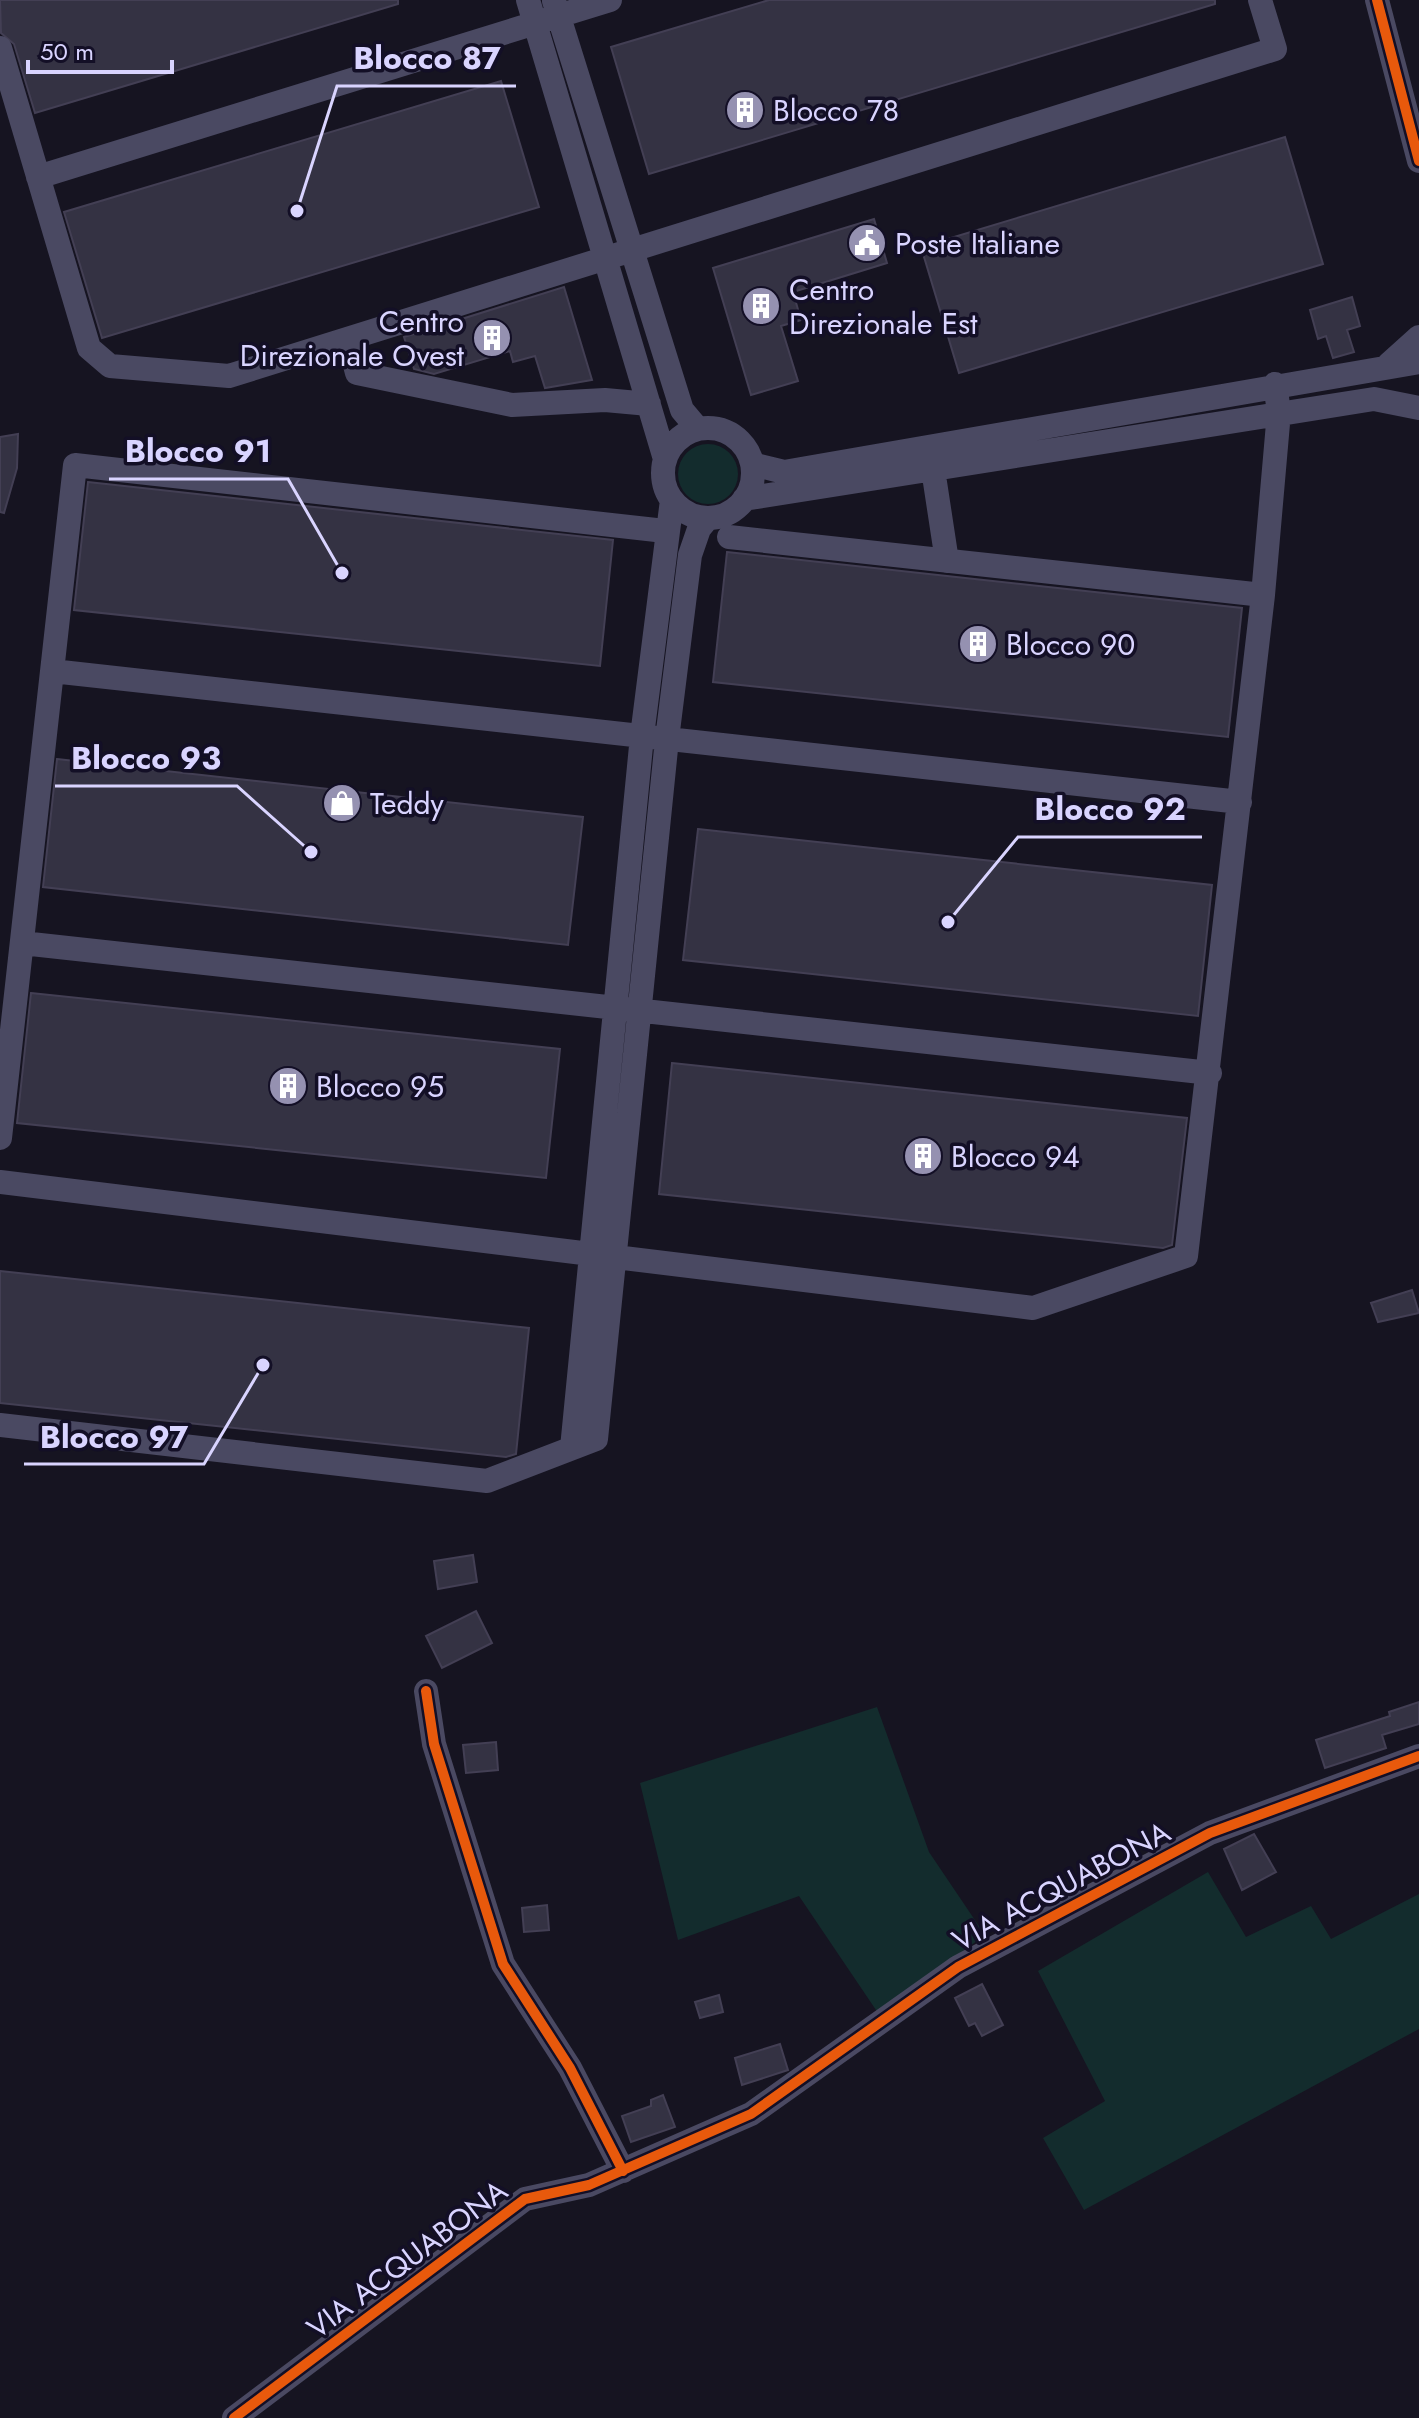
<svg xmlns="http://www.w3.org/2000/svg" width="1419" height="2418" viewBox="0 0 1419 2418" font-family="Jost,sans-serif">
  <rect width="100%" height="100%" fill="#161421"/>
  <path fill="#132c2d" d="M678 474a30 30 0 1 1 60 0a30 30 0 1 1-60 0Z
    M 877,1707 L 929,1852 L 985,1935 L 878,2013 L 799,1896 L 678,1940 L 640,1783 Z
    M 1208,1872 L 1246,1937 L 1311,1906 L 1331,1939 L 1419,1894 L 1419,2029 L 1084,2210 L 1043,2138 L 1105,2101 L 1038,1971 Z"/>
  <path fill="#343243" stroke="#433f54" stroke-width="2" d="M 0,0 L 398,0 L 398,4 L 35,113 L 14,44 L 1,33 Z
    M 769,0 L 1215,0 L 1215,4 L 649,174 L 611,47 Z
    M 501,81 L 539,207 L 102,338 L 64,212 Z
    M 1285,137 L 1323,264 L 959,373 L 921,247 Z
    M 874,219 L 887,263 L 793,292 L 801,320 L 781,326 L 798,381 L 751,395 L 713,268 Z
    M 564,287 L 592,380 L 545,388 L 535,356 L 513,362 L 510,351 L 434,374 L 414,369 L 404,337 Z
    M 1352,297 L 1360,326 L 1347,330 L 1354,352 L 1333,358 L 1326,336 L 1318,339 L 1310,310 Z
    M 18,434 L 17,468 L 4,513 L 0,512 L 0,437 Z
    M 88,482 L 613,540 L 600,666 L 74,610 Z
    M 727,552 L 1242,608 L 1228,737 L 713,682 Z
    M 57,759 L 583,817 L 568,945 L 43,887 Z
    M 698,829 L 1212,885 L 1198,1016 L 683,960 Z
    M 31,993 L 560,1049 L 546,1178 L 17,1123 Z
    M 672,1063 L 1187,1118 L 1172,1245 L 1163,1248 L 659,1194 Z
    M 0,1271 L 529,1328 L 516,1454 L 506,1457 L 0,1403 Z
    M 1412,1290 L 1419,1313 L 1378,1322 L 1371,1303 Z
    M 473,1555 L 477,1582 L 438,1589 L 434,1561 Z
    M 476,1611 L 492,1643 L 442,1668 L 426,1636 Z
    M 1419,1702 L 1419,1724 L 1382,1735 L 1386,1748 L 1325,1768 L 1316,1740 L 1390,1716 L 1389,1712 Z
    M 496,1742 L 498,1770 L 466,1773 L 463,1745 Z
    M 1254,1834 L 1276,1872 L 1242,1890 L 1224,1849 Z
    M 547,1905 L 549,1930 L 524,1932 L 522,1908 Z
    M 982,1984 L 1003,2025 L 982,2036 L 975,2023 L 969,2026 L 955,1998 Z
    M 719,1995 L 723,2012 L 700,2018 L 695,2002 Z
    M 780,2044 L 788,2070 L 742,2085 L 735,2058 Z
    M 663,2095 L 675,2127 L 631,2142 L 622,2116 L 651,2106 L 651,2100 Z"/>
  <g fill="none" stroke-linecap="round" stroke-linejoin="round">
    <path stroke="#4a4962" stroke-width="24" d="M 528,0 L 665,459
      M 1377,0 L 1419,161
      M 554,1 L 682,410 L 698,429
      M 0,48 L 89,348 L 110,366 L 229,376 L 1275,49 L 1260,0
      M 38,177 L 610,0
      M 348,339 L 357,373 L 512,405 L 605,400 L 649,404
      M 1389,364 L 1419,337
      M663 473a45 45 0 1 1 90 0a45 45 0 1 1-90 0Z
      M 931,456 L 947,561
      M 752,464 L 784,472 L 1419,362
      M 744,499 L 1374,399 L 1419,408
      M 729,537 L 1263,595
      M 52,671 L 1240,802
      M 22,943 L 1210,1073
      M 0,1138 L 75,465 L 665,531
      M 0,1182 L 1033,1308 L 1186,1256 L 1263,595 L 1279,412 L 1275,384
      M 0,1425 L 487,1481 L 596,1439 L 667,739 L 690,555 L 699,529 L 708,518
      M 572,1448 L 642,736 L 672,500
      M 426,1691 L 434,1744 L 503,1964 L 570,2068 L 623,2171
      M 234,2418 L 525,2199 L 589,2185 L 751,2114 L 958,1967 L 1210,1833 L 1419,1756"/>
    <g stroke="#130f26" stroke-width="15">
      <path id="cycleway" d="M 1377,0 L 1419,161
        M 426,1691 L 434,1744 L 503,1964 L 570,2068 L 623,2171
        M 234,2418 L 525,2199 L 589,2185 L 751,2114 L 958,1967 L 1210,1833 L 1419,1756"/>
    </g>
    <use href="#cycleway" stroke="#e8590c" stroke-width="10"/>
  </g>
  <defs>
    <g id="building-disc" transform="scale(2)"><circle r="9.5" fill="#9591b1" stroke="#130f26"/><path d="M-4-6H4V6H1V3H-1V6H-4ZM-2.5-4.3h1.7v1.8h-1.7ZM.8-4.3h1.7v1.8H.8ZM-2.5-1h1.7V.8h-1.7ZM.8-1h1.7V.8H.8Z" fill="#fff"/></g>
    <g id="civic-disc" transform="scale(2)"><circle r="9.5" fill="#9591b1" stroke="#130f26"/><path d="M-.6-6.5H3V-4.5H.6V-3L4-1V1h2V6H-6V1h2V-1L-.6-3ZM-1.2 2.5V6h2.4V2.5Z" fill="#fff"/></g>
    <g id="shop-disc" transform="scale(2)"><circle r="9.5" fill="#9591b1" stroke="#130f26"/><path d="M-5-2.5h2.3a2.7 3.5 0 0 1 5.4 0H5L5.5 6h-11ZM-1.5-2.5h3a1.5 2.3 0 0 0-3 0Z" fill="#fff"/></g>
  </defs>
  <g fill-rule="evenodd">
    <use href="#building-disc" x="745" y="110"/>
    <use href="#civic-disc" x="867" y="243"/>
    <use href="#building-disc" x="761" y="306"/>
    <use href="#building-disc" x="492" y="338"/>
    <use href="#building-disc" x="978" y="644"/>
    <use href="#shop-disc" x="342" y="803"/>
    <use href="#building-disc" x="288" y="1086"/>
    <use href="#building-disc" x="923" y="1156"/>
  </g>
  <g text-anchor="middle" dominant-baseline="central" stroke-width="7" stroke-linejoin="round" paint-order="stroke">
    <g font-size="30" fill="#d9d4ff" stroke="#130f26" text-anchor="start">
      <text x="773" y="110">Blocco 78</text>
      <text x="895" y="243">Poste Italiane</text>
      <text x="789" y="289">Centro<tspan x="789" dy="34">Direzionale Est</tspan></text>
      <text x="464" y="321" text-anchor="end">Centro<tspan x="464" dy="34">Direzionale Ovest</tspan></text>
      <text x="1006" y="644">Blocco 90</text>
      <text x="370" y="803">Teddy</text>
      <text x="316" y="1086">Blocco 95</text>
      <text x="951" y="1156">Blocco 94</text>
    </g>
    <g font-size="30" fill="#d9d4ff" stroke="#130f26">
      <text transform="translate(1061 1886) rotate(-28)">VIA ACQUABONA</text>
      <text transform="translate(407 2259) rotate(-37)">VIA ACQUABONA</text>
    </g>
  </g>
  <path fill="none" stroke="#d9d4ff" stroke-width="3" d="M297 211L337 86H516M342 573L288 479H109M311 852L237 786H55M948 922L1018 837H1202M263 1365L204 1464H24"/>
  <g fill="#d9d4ff" stroke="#130f26" stroke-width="3">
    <circle cx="297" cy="211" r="8"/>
    <circle cx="342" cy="573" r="8"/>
    <circle cx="311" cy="852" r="8"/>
    <circle cx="948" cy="922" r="8"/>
    <circle cx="263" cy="1365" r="8"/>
  </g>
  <g font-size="32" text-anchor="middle" font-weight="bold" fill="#d9d4ff" stroke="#130f26" stroke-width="7" stroke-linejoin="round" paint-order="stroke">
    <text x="427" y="69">Blocco 87</text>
    <text x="198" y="462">Blocco 91</text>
    <text x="146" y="769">Blocco 93</text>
    <text x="1110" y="820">Blocco 92</text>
    <text x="114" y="1448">Blocco 97</text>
  </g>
  <path d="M28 60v12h144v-12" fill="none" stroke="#d9d4ff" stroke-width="4"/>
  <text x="40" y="60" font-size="24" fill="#d9d4ff" stroke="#130f26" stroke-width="6" paint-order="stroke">50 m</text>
</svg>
